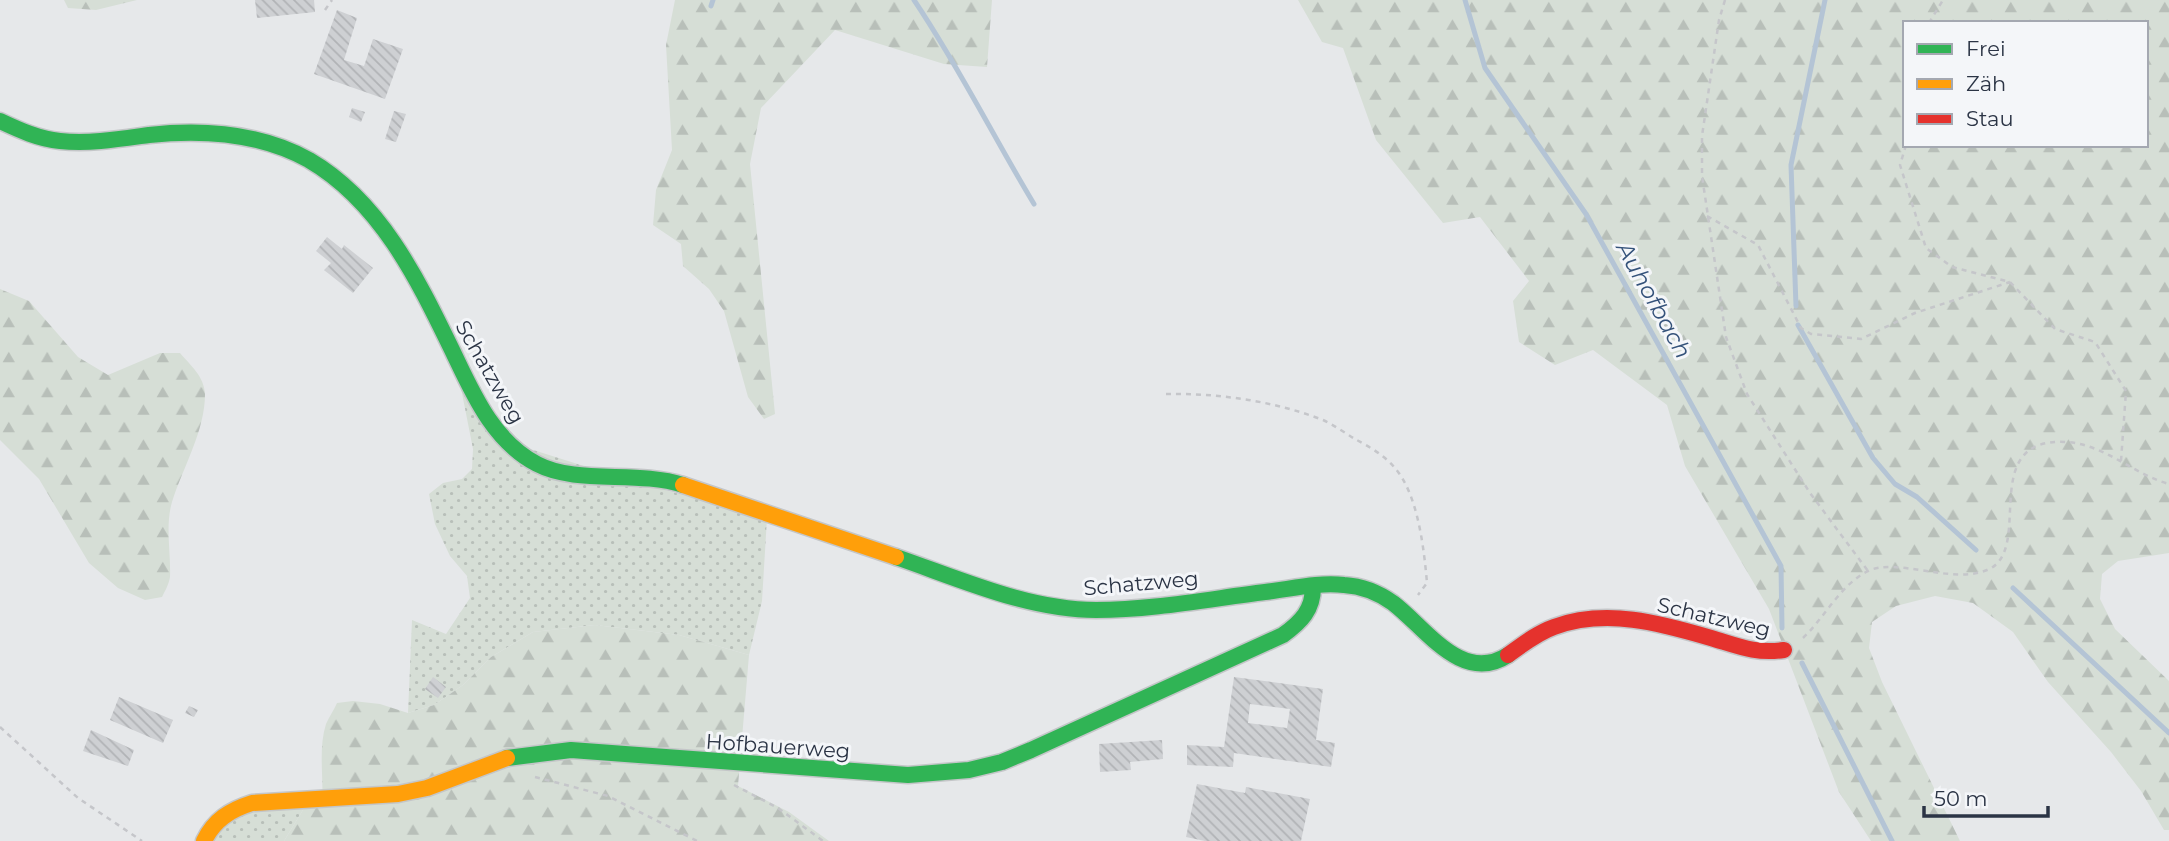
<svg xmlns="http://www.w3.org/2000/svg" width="2169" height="841" viewBox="0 0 2169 841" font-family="Montserrat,sans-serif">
  <defs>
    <pattern id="grass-dots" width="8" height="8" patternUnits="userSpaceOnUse" patternTransform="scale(1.75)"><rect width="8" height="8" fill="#d6ded6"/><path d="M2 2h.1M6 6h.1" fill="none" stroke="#b8bfb9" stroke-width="1.8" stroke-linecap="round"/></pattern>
    <pattern id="forest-firs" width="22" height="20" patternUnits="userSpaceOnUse" patternTransform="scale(1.75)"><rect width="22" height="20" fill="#d6ded6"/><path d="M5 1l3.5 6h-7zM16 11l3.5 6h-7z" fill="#b8bfb9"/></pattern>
    <pattern id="building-back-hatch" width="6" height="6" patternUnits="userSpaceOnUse" patternTransform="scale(1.75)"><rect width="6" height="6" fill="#ced0d3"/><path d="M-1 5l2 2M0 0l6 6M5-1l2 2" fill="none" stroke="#b1b3b6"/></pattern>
  </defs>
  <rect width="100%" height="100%" fill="#e6e8ea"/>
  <path fill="url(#grass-dots)" d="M 458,373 L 495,438 L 625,479 L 767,518 L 762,601 L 749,655 L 679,635 L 595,625 L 533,632 L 491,657 L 463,685 L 434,705 L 408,713 L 412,620 L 446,634 L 470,598 L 467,576 L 450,556 L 435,524 L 429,494 L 443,483 L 462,479 L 472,469 L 473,449 Z
    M 306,805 L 284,841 L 209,841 L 231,815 Z"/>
  <path fill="url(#forest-firs)" fill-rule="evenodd" d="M 64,0 L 137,0 L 96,10 L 68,8 Z
    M 675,0 L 992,0 L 987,67 L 944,64 L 835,30 L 761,108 L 750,164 L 775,414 L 764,419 L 748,397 L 724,311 L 709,289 L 683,266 L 681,244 L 653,225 L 656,190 L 672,150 L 666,45 Z
    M 1298,0 L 2169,0 L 2169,553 L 2118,561 L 2102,574 L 2100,599 L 2115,629 L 2169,681 L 2169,830 L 2164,830 L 2141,791 L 2111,752 L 2048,682 L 2013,632 L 1973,603 L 1935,596 L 1896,606 L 1872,622 L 1869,648 L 1882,682 L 1960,841 L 1871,841 L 1839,792 L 1769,609 L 1685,466 L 1667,405 L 1593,350 L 1555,365 L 1519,342 L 1513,301 L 1529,281 L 1480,217 L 1443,223 L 1376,140 L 1343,48 L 1322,42 ZM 1905,23 L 2146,23 L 2146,145 L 1905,145 Z
    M 0,289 L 29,301 L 78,357 L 108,375 L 160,353 L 180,353 C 191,366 204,376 205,394 C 205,431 183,467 172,502 C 165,526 171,552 170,577 C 169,584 165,591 162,597 L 145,600 L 118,588 L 89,563 L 39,479 L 0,440 Z
    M 595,625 L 679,635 L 749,655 L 738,786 L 789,812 L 829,841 L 284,841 L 306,805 L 322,804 C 324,778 318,749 326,724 C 329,717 334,710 337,703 L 353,701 L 380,704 L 408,713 L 434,705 L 463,685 L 491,657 L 533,632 Z"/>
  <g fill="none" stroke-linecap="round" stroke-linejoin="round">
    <path stroke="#b4c4d5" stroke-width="5" d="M 914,0 C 958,65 993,136 1034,204
      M 1465,0 L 1485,68 L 1586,214 L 1781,566 L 1782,628
      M 711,6 L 713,0
      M 1796,306 L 1791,165 L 1825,0
      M 1798,325 L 1873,458 L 1895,484 L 1917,497 L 1976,550
      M 2013,588 L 2169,733
      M 1802,663 L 1892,841"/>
  </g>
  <path fill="url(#building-back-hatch)" fill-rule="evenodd" d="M 255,0 L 314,0 L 315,12 L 257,18 Z
    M 337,10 L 357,18 L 344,60 L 364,66 L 373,39 L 403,49 L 385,99 L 314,74 Z
    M 352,108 L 365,112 L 361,122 L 349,117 Z
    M 394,111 L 406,114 L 396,142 L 385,139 Z
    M 327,237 L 342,249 L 344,245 L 373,268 L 353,293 L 324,270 L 331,263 L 316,251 Z
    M 433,677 L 446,687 L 438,698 L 425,689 Z
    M 1234,677 L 1323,689 L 1316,740 L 1335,743 L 1331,767 L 1234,753 L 1233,767 L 1187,765 L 1187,745 L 1224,747 ZM 1250,704 L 1290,709 L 1287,728 L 1248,723 Z
    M 119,697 L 173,720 L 163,743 L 110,720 Z
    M 189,706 L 198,710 L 194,717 L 185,713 Z
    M 91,730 L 134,750 L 128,766 L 83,751 Z
    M 1162,740 L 1163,759 L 1130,762 L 1131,770 L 1100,772 L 1099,744 Z
    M 1197,784 L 1245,793 L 1246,787 L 1310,799 L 1301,841 L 1205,841 L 1186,837 Z"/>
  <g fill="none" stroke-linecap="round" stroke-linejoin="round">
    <g stroke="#c4c6c8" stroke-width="19">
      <path id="fast" d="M 0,121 C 19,130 39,139 60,141 C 90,144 120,139 149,135 C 204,129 260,133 309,160 C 381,202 418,280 453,352 C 473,394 493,441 537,464 C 577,485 637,470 683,485
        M 896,557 C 960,579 1028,610 1096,610 C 1152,610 1209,599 1265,592 C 1291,589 1318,582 1344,585 C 1362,586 1379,593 1393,603 C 1426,628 1462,685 1508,655
        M 507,758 L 571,750 L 908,775 L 969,770 L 1002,762 L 1031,750 L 1283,635 C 1301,622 1313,610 1313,587"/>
    </g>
    <g stroke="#c4c6c8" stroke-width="19">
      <path id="slow" d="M 683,485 L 896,557
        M 204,841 C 214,820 230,810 252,803 L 398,794 L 427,788 L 507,758"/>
    </g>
    <g stroke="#c4c6c8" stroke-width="19">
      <path id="jam" d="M 1508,655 C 1522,645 1537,633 1554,627 C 1606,608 1660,623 1711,638 C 1738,646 1755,654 1784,650"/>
    </g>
    <path stroke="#c5c6ca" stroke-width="2.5" stroke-dasharray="5 5" stroke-linecap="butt" d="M 1725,0 L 1719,20 L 1702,136 L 1702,176 L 1726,337 L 1747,394 L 1810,493 L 1868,571
      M 325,10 L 332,0
      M 1929,23 L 1943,0
      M 1906,145 L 1900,165 L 1926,248 L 1952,267 L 2010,282 L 2055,329 L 2095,342 L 2126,391 L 2121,461
      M 1707,216 L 1758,245 L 1801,328 L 1811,334 L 1861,339 L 1915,313 L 2010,282
      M 1166,394 C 1218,393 1274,401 1323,420 C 1334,425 1345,433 1355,439 C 1368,446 1384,455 1394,467 C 1418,493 1424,549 1427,583 L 1418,595
      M 1803,638 C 1825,617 1839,587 1866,572 C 1895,556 1950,585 1987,570 C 2036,551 1975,437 2066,442 C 2104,444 2133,474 2169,484
      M 0,727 L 78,798 L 142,841
      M 535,777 L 608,796 L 697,841
      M 734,785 L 778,808 L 823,841"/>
    <use href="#fast" stroke="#30b455" stroke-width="16"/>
    <use href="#slow" stroke="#ff9f0a" stroke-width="16"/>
    <use href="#jam" stroke="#e5322d" stroke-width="16"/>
  </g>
  <g text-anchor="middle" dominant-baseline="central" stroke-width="6" stroke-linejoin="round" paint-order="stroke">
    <g font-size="21" fill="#2b3445" stroke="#f4f6f9">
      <text transform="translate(490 372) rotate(60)">Schatzweg</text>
      <text transform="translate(1141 583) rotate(-5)">Schatzweg</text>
      <text transform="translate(1714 617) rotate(13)">Schatzweg</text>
      <text transform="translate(778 746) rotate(4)">Hofbauerweg</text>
    </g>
    <g font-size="23" font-style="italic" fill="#34527a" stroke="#f4f6f9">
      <text transform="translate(1654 300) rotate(61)">Auhofbach</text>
    </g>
  </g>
  <rect x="1903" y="21" width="245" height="126" fill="#f4f6f9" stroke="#a4a8b1" stroke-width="2"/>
  <rect x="1917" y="44" width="35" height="10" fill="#30b455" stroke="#a4a8b1" stroke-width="2"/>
  <text x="1966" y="56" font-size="21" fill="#2b3445">Frei</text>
  <rect x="1917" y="79" width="35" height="10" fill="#ff9f0a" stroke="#a4a8b1" stroke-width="2"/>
  <text x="1966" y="91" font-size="21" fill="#2b3445">Zäh</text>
  <rect x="1917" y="114" width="35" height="10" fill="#e5322d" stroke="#a4a8b1" stroke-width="2"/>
  <text x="1966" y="126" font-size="21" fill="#2b3445">Stau</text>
  <path d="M1924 806v10h124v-10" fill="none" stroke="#2b3445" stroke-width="3.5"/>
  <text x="1934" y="806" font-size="21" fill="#2b3445" stroke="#f4f6f9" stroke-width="5" paint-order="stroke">50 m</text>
</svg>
